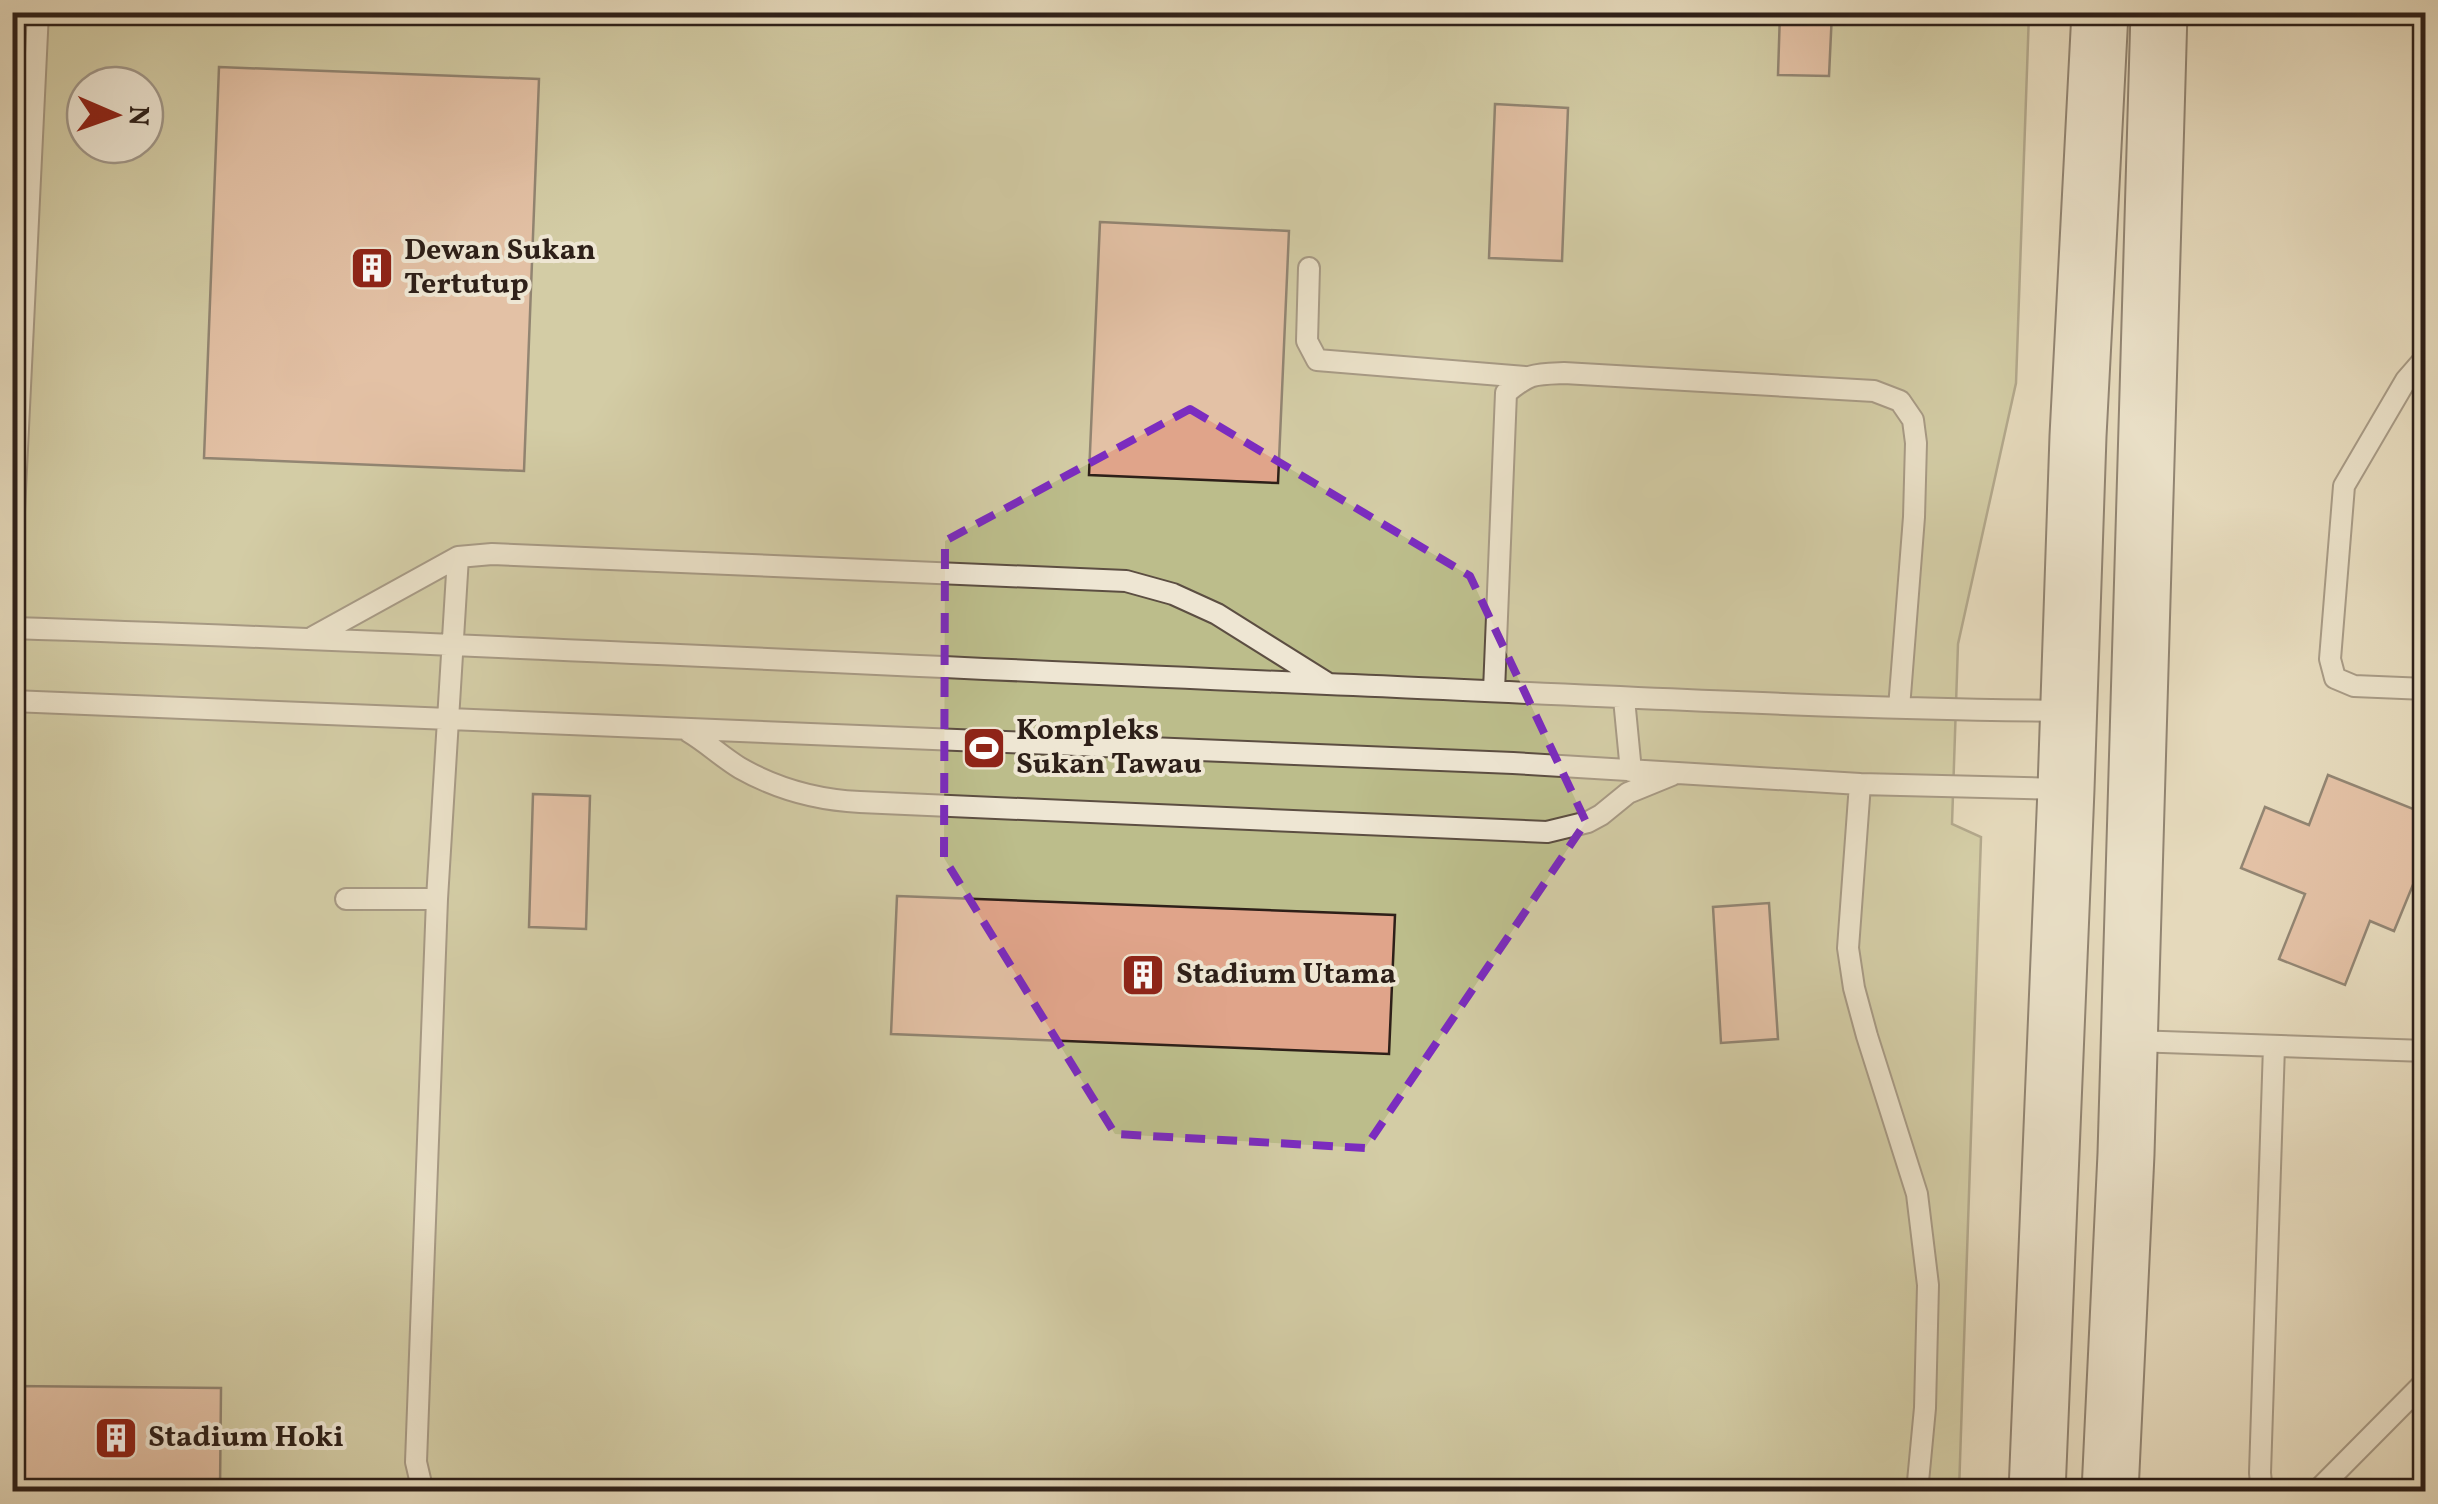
<svg xmlns="http://www.w3.org/2000/svg" width="2438" height="1504" viewBox="0 0 2438 1504" font-family="Vollkorn,serif">
  <rect width="100%" height="100%" fill="#e5d9bb"/>
  <filter id="stains"><feTurbulence type="fractalNoise" baseFrequency=".002" numOctaves="4"/><feColorMatrix values="0 0 0 0 .2 0 0 0 0 .09 0 0 0 0 .02 0 0 0 .5 -.17"/></filter>
  <radialGradient id="worn" r=".72"><stop offset=".6" stop-color="#630" stop-opacity="0"/><stop offset="1" stop-color="#630" stop-opacity=".3"/></radialGradient>
  <path fill="#bcbd8b" stroke="#756e52" stroke-width="2.5" fill-rule="evenodd" d="M 12,13 L 2029,13 L 2016,383 L 1958,644 L 1952,824 L 1981,837 L 1959,1491 L 13,1491 ZM 85,85 L 145,85 L 145,145 L 85,145 Z"/>
  <path fill="#e0a48a" stroke="#2e2019" stroke-width="2.5" d="M 1780,12 L 1832,12 L 1829,76 L 1778,75 Z
    M 219,67 L 539,79 L 524,471 L 204,458 Z
    M 1495,104 L 1568,108 L 1562,261 L 1489,258 Z
    M 1100,222 L 1289,231 L 1278,483 L 1089,475 Z
    M 2328,775 L 2426,814 L 2426,853 L 2394,931 L 2370,921 L 2345,985 L 2279,959 L 2305,894 L 2241,868 L 2265,807 L 2309,825 Z
    M 533,794 L 590,796 L 586,929 L 529,927 Z
    M 897,896 L 1395,915 L 1389,1054 L 891,1034 Z
    M 1769,903 L 1778,1039 L 1721,1043 L 1713,907 Z
    M 12,1386 L 221,1388 L 220,1490 L 12,1488 Z"/>
  <g fill="none" stroke-linecap="round" stroke-linejoin="round">
    <g stroke="#5c4e42" stroke-width="24">
      <path id="service" d="M 1309,268 L 1307,341 L 1317,360 L 1525,377
        M 2426,357 L 2406,380 L 2344,486 L 2330,659 L 2335,678 L 2354,686 L 2426,689
        M 12,553 L 38,12
        M 12,628 C 474,643 935,668 1397,687 C 1621,697 1845,709 2069,711
        M 313,637 L 458,557 L 492,554 L 1126,581 L 1173,594 L 1217,614 L 1327,683
        M 1494,691 L 1506,393 C 1530,373 1534,374 1564,373 L 1874,391 L 1900,401 L 1913,420 L 1916,443 L 1914,517 L 1899,708
        M 1624,699 L 1631,771
        M 12,701 L 1513,763 L 1860,784 L 2064,789
        M 689,732 C 706,742 722,757 740,768 C 777,789 818,800 860,802 L 1547,832 L 1588,822 L 1601,815 L 1628,793 L 1672,775
        M 1860,784 L 1848,948 L 1854,988 L 1867,1036 L 1917,1194 L 1928,1285 L 1925,1408 L 1917,1492
        M 346,899 L 437,899
        M 2133,1041 L 2426,1051
        M 423,1492 L 416,1462 L 437,899 L 458,557
        M 2262,1492 L 2260,1473 L 2274,1046
        M 2316,1492 L 2426,1381"/>
    </g>
    <g stroke="#2e2019" stroke-width="59">
      <path id="secondary" d="M 2037,1492 L 2066,789 L 2078,436 L 2100,12
        M 2110,1492 L 2126,1154 L 2159,12"/>
    </g>
    <use href="#service" stroke="#eee6d3" stroke-width="20"/>
    <use href="#secondary" stroke="#eee6d3" stroke-width="55"/>
  </g>
  <path d="M0 0H2438V1504H0ZM 1190,409 L 1470,576 L 1586,822 L 1365,1148 L 1115,1134 L 944,858 L 945,541 Z" fill="#e5d9bb" fill-opacity=".55" fill-rule="evenodd"/>
  <path fill="none" stroke="#7b2cbf" stroke-width="8" stroke-dasharray="20 12" stroke-linejoin="round" d="M 1190,409 L 1470,576 L 1586,822 L 1365,1148 L 1115,1134 L 944,858 L 945,541 Z"/>
  <defs>
    <g id="building-square" transform="scale(2.25)"><rect x="-9" y="-9" width="18" height="18" rx="4" fill="#8f2418" stroke="#eee6d3"/><path d="M-4-6H4V6H1V3H-1V6H-4ZM-2.5-4.3h1.7v1.8h-1.7ZM.8-4.3h1.7v1.8H.8ZM-2.5-1h1.7V.8h-1.7ZM.8-1h1.7V.8H.8Z" fill="#fff"/></g>
    <g id="stadium-square" transform="scale(2.25)"><rect x="-9" y="-9" width="18" height="18" rx="4" fill="#8f2418" stroke="#eee6d3"/><path d="M0-5a6.5 5 0 1 0 0 10a6.5 5 0 1 0 0-10ZM-3.5-1.8h7v3.6h-7Z" fill="#fff"/></g>
  </defs>
  <g fill-rule="evenodd">
    <use href="#building-square" x="372" y="268"/>
    <use href="#stadium-square" x="984" y="748"/>
    <use href="#building-square" x="1143" y="975"/>
    <use href="#building-square" x="116" y="1438"/>
  </g>
  <g text-anchor="middle" dominant-baseline="central" stroke-width="8" stroke-linejoin="round" paint-order="stroke">
    <g font-size="30" font-weight="bold" fill="#2e2019" stroke="#eee6d3" text-anchor="start">
      <text x="404" y="251">Dewan Sukan<tspan x="404" dy="34">Tertutup</tspan></text>
      <text x="1016" y="731">Kompleks<tspan x="1016" dy="34">Sukan Tawau</tspan></text>
      <text x="1176" y="975">Stadium Utama</text>
      <text x="148" y="1438">Stadium Hoki</text>
    </g>
  </g>
  <rect width="2438" height="1504" fill="none" stroke="#e5d9bb" stroke-width="50"/>
  <rect x="15" y="15" width="2408" height="1474" fill="none" stroke="#2e2019" stroke-width="5"/>
  <rect x="25" y="25" width="2388" height="1454" fill="none" stroke="#2e2019" stroke-width="2.5"/>
  <g transform="translate(115 115) rotate(92)"><circle r="48" fill="#eee6d3" stroke="#a19789" stroke-width="2.5"/>
  <path d="M0-8L18 38L0 25L-18 38Z" fill="#8f2418"/>
  <text y="-15" font-size="28" font-weight="bold" text-anchor="middle" fill="#2e2019">N</text>
  </g>
  <rect width="100%" height="100%" filter="url(#stains)"/>
  <rect width="100%" height="100%" fill="url(#worn)"/>
</svg>
